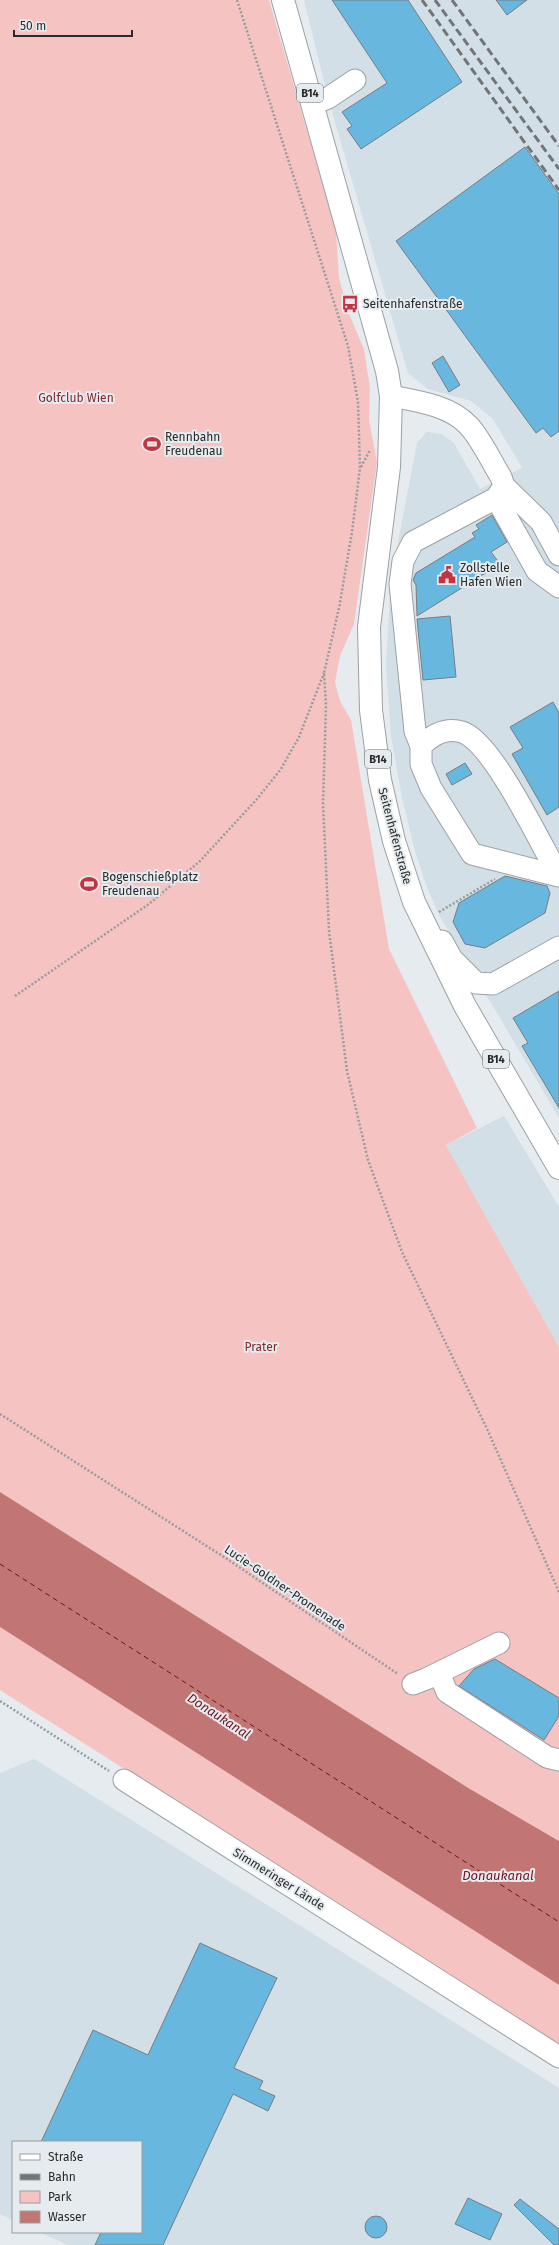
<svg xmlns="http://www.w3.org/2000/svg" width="559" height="2245" viewBox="0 0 559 2245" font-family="'Fira Sans',sans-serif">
  <rect width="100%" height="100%" fill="#e5ebee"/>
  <path fill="#d2dfe6" d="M 304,0 L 559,0 L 559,1118 L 439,915 L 426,885 L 415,851 L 402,798 L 391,736 L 386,664 L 391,579 L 417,443 L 427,432 L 442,434 L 454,443 L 480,489 L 522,468 L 493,419 L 471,401 L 428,389 L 408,373 L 328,98 Z
    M 504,1116 L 559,1207 L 559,1347 L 446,1145 Z
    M 34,1759 L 559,2088 L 559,2245 L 68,2245 L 39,2232 L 141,2232 L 141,2142 L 13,2142 L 13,2220 L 0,2214 L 0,1773 Z"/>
  <path fill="#f5c4c2" d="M 0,0 L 269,0 L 336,231 L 339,278 L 349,314 L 364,349 L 370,388 L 369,420 L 377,462 L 354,624 L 340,656 L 335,682 L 340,701 L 351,720 L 389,949 L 477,1128 L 446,1145 L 559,1347 L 559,1841 L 470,1789 L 0,1492 Z
    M 0,1627 L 559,1985 L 559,2045 L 0,1690 Z"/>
  <path fill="#c27674" d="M 0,1492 L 470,1789 L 559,1841 L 559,1985 L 0,1627 Z"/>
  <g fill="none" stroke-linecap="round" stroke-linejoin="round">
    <path stroke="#6f111c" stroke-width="1" stroke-dasharray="5 4" stroke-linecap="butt" d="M 0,1564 L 559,1922"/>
  </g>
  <path fill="#68b7df" stroke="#787d80" d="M 332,0 L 408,0 L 462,82 L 361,149 L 347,129 L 352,126 L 342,112 L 387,83 Z
    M 496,0 L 527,0 L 507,15 Z
    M 525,147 L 559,194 L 559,431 L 551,437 L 543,428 L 536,433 L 396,241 Z
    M 443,356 L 460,385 L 449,392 L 432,363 Z
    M 492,515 L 507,542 L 491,552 L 500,564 L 417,616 L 416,585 L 413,580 L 416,573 L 475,537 L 472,533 L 479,529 L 476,525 Z
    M 450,616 L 456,677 L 423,680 L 417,619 Z
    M 553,702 L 559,713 L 559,807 L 547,815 L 512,754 L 523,748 L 510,727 Z
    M 465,763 L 472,774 L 452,785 L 446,774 Z
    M 505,876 L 547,886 L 550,893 L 545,913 L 485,948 L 465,944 L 453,922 L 459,903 Z
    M 559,991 L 559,1108 L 522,1046 L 528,1043 L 513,1018 Z
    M 495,1659 L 559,1698 L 559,1716 L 544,1740 L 459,1686 L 474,1669 Z
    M 200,1943 L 277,1978 L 234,2068 L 263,2081 L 259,2089 L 275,2096 L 268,2111 L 233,2094 L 163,2245 L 95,2245 L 101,2232 L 141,2232 L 141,2142 L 41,2142 L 93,2030 L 148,2055 Z
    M 468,2198 L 502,2214 L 490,2240 L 455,2224 Z
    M 520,2199 L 559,2229 L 559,2245 L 554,2245 L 514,2205 Z
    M365 2227a11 11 0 1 1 22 0a11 11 0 1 1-22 0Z"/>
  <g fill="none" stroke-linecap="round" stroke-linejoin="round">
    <g stroke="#9ca1a5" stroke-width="23">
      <path id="minor" d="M 313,104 L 328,98 L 355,80
        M 391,396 C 416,401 449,405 468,425 C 480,437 491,461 501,477 L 504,486 L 541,522 L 559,555
        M 504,486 L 496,498 L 413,542 L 403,561 L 400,584 L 415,731 L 421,746 C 432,735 445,727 462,732 C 493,742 541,845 559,876
        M 496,498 L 537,571 L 559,587
        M 421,746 L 421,764 L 431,788 L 472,854 L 559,876
        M 442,941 L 452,959 L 476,983 L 493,984 L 559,947
        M 439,1673 L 447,1692 L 547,1757 L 559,1760
        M 413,1684 L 426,1679 L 499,1643
        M 124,1780 L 559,2057"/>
    </g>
    <g stroke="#9ca1a5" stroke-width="24">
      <path id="major" d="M 283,0 L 387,371 L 391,396 L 389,467 L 369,627 L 371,710 L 380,780 L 394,841 L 414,902 L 465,1006 L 559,1168"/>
    </g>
    <path stroke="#989c9f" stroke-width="2.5" stroke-dasharray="2 2" stroke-linecap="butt" d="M 237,0 L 348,346 L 358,402 L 360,468 L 352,532 L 339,608 L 324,673 L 326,705 L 323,804 L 329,931 L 347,1071 L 368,1160 L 402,1252 L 488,1431 L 559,1592
      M 361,467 L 370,450
      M 439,912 L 495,879
      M 15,996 L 149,904 L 200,861 L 257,799 L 281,769 L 299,737 L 324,673
      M 0,1414 L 227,1559 L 398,1674
      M 0,1701 L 109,1771"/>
    <use href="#minor" stroke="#fff" stroke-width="21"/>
    <use href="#major" stroke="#fff" stroke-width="22"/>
    <path stroke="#727577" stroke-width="3" stroke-dasharray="8 4" stroke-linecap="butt" d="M 422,0 L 559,190
      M 435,0 L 559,169
      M 452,0 L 559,146"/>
  </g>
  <defs>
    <g id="bus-bare" transform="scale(1.38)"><path d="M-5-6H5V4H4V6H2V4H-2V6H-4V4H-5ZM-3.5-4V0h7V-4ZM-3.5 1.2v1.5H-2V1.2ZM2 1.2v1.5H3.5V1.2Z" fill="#c43440" stroke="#e5ebee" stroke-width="2.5" paint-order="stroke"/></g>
    <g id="stadium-bare" transform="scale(1.38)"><path d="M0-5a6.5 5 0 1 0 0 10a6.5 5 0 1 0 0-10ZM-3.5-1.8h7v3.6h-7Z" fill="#c43440" stroke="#e5ebee" stroke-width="2.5" paint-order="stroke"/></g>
    <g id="civic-bare" transform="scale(1.38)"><path d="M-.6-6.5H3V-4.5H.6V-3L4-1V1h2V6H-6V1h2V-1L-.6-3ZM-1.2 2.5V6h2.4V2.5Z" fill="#c43440" stroke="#e5ebee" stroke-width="2.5" paint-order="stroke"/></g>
  </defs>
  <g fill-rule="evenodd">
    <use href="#bus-bare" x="350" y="304"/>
    <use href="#stadium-bare" x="152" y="444"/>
    <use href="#civic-bare" x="447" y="575"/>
    <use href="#stadium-bare" x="89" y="884"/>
  </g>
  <g text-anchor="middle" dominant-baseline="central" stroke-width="4" stroke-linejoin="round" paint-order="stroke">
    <g fill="#e5ebee" stroke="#616466" stroke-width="1">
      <rect x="297" y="84" width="26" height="18" rx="3"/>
      <rect x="365" y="750" width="26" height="18" rx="3"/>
      <rect x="483" y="1050" width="26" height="18" rx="3"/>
    </g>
    <g font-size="11" font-weight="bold" fill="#282a2b">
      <text x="310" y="93">B14</text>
      <text x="378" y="759">B14</text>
      <text x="496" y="1059">B14</text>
    </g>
    <g font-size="12" fill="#282a2b" stroke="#e5ebee" text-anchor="start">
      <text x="363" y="304">Seitenhafenstraße</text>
      <text x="165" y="437">Rennbahn<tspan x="165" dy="14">Freudenau</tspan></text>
      <text x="460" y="568">Zollstelle<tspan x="460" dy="14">Hafen Wien</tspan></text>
      <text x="102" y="877">Bogenschießplatz<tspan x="102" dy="14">Freudenau</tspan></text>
    </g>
    <g font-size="12" fill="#83272c" stroke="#e5ebee">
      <text x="76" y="398">Golfclub Wien</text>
      <text x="261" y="1347">Prater</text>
    </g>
    <g font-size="12" fill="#282a2b" stroke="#e5ebee">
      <text transform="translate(395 836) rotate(75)">Seitenhafenstraße</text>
      <text transform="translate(285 1588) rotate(34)">Lucie-Goldner-Promenade</text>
      <text transform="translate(279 1879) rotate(32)">Simmeringer Lände</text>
    </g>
    <g font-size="13" font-style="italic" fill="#6f111c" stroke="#e5ebee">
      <text transform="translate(219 1716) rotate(33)">Donaukanal</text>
      <text x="498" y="1875">Donaukanal</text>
    </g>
  </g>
  <rect x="12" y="2141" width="130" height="92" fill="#e5ebee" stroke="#999ea0"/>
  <rect x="20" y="2154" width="20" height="6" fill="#ffffff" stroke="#999ea0"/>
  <text x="48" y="2161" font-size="12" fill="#282a2b">Straße</text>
  <rect x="20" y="2174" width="20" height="6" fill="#727577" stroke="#999ea0"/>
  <text x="48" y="2181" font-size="12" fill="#282a2b">Bahn</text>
  <rect x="20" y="2191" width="20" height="12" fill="#f5c4c2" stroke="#999ea0"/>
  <text x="48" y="2201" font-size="12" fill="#282a2b">Park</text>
  <rect x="20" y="2211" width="20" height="12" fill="#c27674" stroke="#999ea0"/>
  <text x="48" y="2221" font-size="12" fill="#282a2b">Wasser</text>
  <path d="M14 30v6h118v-6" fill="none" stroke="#282a2b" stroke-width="2"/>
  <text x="20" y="30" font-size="12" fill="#282a2b" stroke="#e5ebee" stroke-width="3" paint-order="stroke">50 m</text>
</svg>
